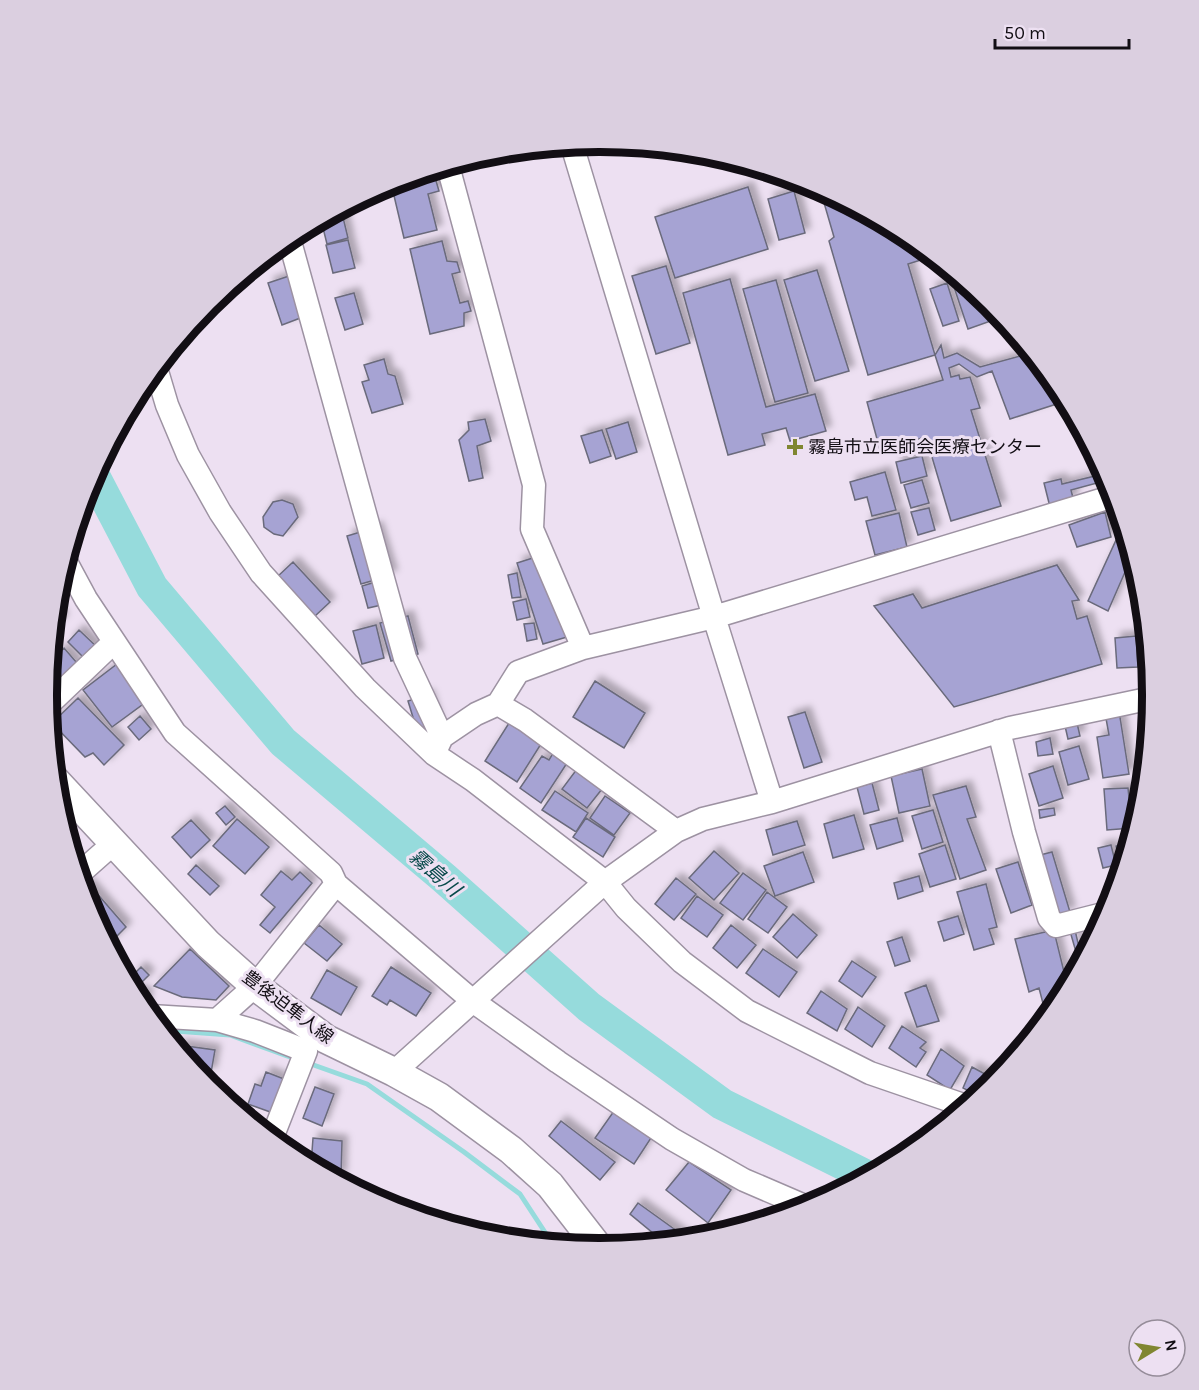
<svg xmlns="http://www.w3.org/2000/svg" width="1199" height="1390" viewBox="0 0 1199 1390" font-family="Karla,'Noto Sans JP',sans-serif">
  <defs>
    <filter id="shadow"><feDropShadow dx="5.5" dy="-5.5" stdDeviation="3" flood-color="#0004"/></filter>
  </defs>
  <rect width="100%" height="100%" fill="#ede0f2"/>
  <g fill="none" stroke-linecap="round" stroke-linejoin="round">
    <path stroke="#96dbdc" stroke-width="5" d="M 162,1030 L 230,1035 L 290,1057
      M 308,1063 L 367,1084 L 464,1152 L 520,1194 L 552,1243"/>
    <path stroke="#96dbdc" stroke-width="32" d="M 93,474 L 152,587 L 283,742 L 444,878 L 589,1007 L 722,1104 L 867,1176"/>
  </g>
  <path fill="#a6a3d3" stroke="#6a6a7b" stroke-width="1.5" filter="url(#shadow)" d="M 423,174 L 423,177 L 434,174 L 439,191 L 428,194 L 437,230 L 404,238 L 391,183 Z
    M 748,187 L 768,249 L 675,278 L 655,217 Z
    M 820,189 L 907,235 L 920,246 L 924,259 L 908,264 L 935,355 L 868,375 L 829,241 L 834,237 Z
    M 794,191 L 805,233 L 779,240 L 768,199 Z
    M 341,209 L 348,238 L 327,244 L 321,220 Z
    M 348,240 L 355,268 L 333,273 L 326,245 Z
    M 442,241 L 447,261 L 457,262 L 460,272 L 452,274 L 460,303 L 468,301 L 471,311 L 464,313 L 464,326 L 430,334 L 410,249 Z
    M 666,266 L 690,343 L 656,354 L 632,276 Z
    M 948,269 L 991,304 L 1002,317 L 968,329 Z
    M 817,270 L 849,371 L 815,381 L 784,280 Z
    M 289,276 L 303,317 L 282,325 L 268,283 Z
    M 730,279 L 766,407 L 815,394 L 826,431 L 790,441 L 786,428 L 762,434 L 765,445 L 728,455 L 683,293 Z
    M 776,280 L 808,393 L 775,402 L 743,289 Z
    M 947,283 L 959,321 L 943,326 L 930,289 Z
    M 354,293 L 363,324 L 345,330 L 335,298 Z
    M 941,345 L 944,358 L 957,353 L 980,367 L 1031,353 L 1059,388 L 1066,401 L 1010,419 L 992,371 L 977,377 L 959,364 L 949,368 L 951,377 L 959,375 L 960,379 L 970,377 L 980,408 L 971,410 L 1001,506 L 951,521 L 926,437 L 880,450 L 867,402 L 943,380 L 935,355 Z
    M 384,359 L 388,374 L 395,376 L 403,404 L 372,413 L 362,382 L 369,380 L 364,365 Z
    M 1074,417 L 1075,417 L 1109,481 L 1101,484 Z
    M 485,419 L 491,441 L 477,446 L 483,478 L 469,481 L 459,440 L 469,430 L 468,422 Z
    M 628,422 L 637,452 L 616,459 L 606,429 Z
    M 602,430 L 611,456 L 590,463 L 581,436 Z
    M 922,456 L 927,476 L 901,483 L 896,462 Z
    M 885,472 L 896,510 L 872,516 L 867,497 L 855,500 L 850,482 Z
    M 1095,476 L 1097,483 L 1071,490 L 1073,498 L 1051,511 L 1044,483 L 1061,479 L 1062,484 Z
    M 922,480 L 929,503 L 911,508 L 904,485 Z
    M 282,500 L 293,504 L 298,517 L 283,536 L 274,534 L 264,527 L 263,517 L 273,502 Z
    M 929,508 L 935,530 L 918,535 L 911,512 Z
    M 1105,512 L 1111,537 L 1077,547 L 1069,525 Z
    M 899,513 L 907,547 L 875,555 L 866,521 Z
    M 1123,525 L 1132,556 L 1108,611 L 1088,601 Z
    M 377,527 L 392,575 L 361,584 L 347,536 Z
    M 539,556 L 567,637 L 543,644 L 517,563 Z
    M 293,562 L 330,602 L 314,617 L 277,577 Z
    M 1057,565 L 1079,600 L 1072,601 L 1077,619 L 1087,616 L 1102,664 L 954,707 L 874,606 L 913,594 L 922,608 Z
    M 517,573 L 521,597 L 512,598 L 508,575 Z
    M 379,581 L 386,604 L 368,608 L 362,586 Z
    M 526,599 L 530,617 L 517,620 L 513,602 Z
    M 1142,603 L 1144,604 L 1146,630 L 1139,629 Z
    M 55,610 L 63,619 L 53,627 Z
    M 408,616 L 418,654 L 391,661 L 380,623 Z
    M 534,623 L 537,639 L 527,641 L 524,624 Z
    M 376,625 L 384,658 L 362,664 L 353,631 Z
    M 79,630 L 98,648 L 86,660 L 68,642 Z
    M 1136,636 L 1138,667 L 1117,668 L 1115,638 Z
    M 64,648 L 77,663 L 65,685 L 52,671 L 59,665 L 53,658 Z
    M 117,664 L 146,702 L 112,727 L 83,690 Z
    M 595,681 L 645,713 L 624,748 L 573,717 Z
    M 428,695 L 438,727 L 425,731 L 415,724 L 408,701 Z
    M 78,698 L 124,745 L 104,765 L 93,753 L 85,757 L 52,723 Z
    M 1119,711 L 1129,774 L 1103,778 L 1097,737 L 1109,735 L 1105,713 Z
    M 805,712 L 822,762 L 804,768 L 788,717 Z
    M 140,716 L 151,729 L 139,740 L 128,727 Z
    M 509,723 L 541,744 L 517,782 L 485,761 Z
    M 1077,723 L 1080,736 L 1068,739 L 1065,726 Z
    M 1050,738 L 1053,754 L 1038,756 L 1036,742 Z
    M 1079,746 L 1089,779 L 1068,785 L 1059,752 Z
    M 555,750 L 569,760 L 541,803 L 520,788 L 542,756 L 549,760 Z
    M 1053,766 L 1063,798 L 1039,806 L 1029,774 Z
    M 577,769 L 602,789 L 587,808 L 562,789 Z
    M 922,769 L 930,806 L 899,813 L 891,776 Z
    M 872,783 L 879,810 L 864,814 L 857,787 Z
    M 966,786 L 976,817 L 967,819 L 986,870 L 960,879 L 933,795 Z
    M 1128,788 L 1132,828 L 1107,830 L 1104,789 Z
    M 555,791 L 588,813 L 576,832 L 542,810 Z
    M 605,796 L 630,813 L 614,835 L 590,818 Z
    M 225,806 L 235,817 L 226,825 L 216,813 Z
    M 1054,808 L 1055,815 L 1040,818 L 1039,810 Z
    M 933,810 L 943,842 L 922,849 L 912,816 Z
    M 854,815 L 864,849 L 833,858 L 824,824 Z
    M 586,818 L 615,837 L 603,857 L 573,837 Z
    M 897,818 L 903,841 L 877,849 L 870,825 Z
    M 237,819 L 269,847 L 245,874 L 213,846 Z
    M 191,820 L 210,840 L 191,858 L 172,837 Z
    M 797,821 L 805,845 L 773,855 L 766,830 Z
    M 1130,843 L 1121,871 L 1116,846 Z
    M 945,845 L 956,879 L 930,887 L 919,854 Z
    M 1111,845 L 1116,865 L 1103,868 L 1098,848 Z
    M 714,851 L 739,873 L 714,900 L 689,878 Z
    M 803,852 L 814,882 L 775,896 L 764,866 Z
    M 1052,852 L 1070,912 L 1057,915 L 1040,855 Z
    M 1018,862 L 1032,905 L 1011,913 L 996,869 Z
    M 196,865 L 219,886 L 210,895 L 188,874 Z
    M 281,871 L 292,880 L 300,872 L 312,883 L 270,933 L 260,925 L 275,907 L 261,895 Z
    M 743,873 L 766,890 L 743,920 L 720,903 Z
    M 919,876 L 923,891 L 898,899 L 894,883 Z
    M 676,878 L 696,894 L 674,920 L 655,904 Z
    M 88,883 L 126,927 L 109,944 L 88,906 L 83,888 Z
    M 986,884 L 997,927 L 989,929 L 994,944 L 974,950 L 957,892 Z
    M 767,892 L 787,907 L 768,933 L 748,919 Z
    M 697,896 L 723,915 L 707,937 L 681,918 Z
    M 793,914 L 817,935 L 797,958 L 773,937 Z
    M 958,916 L 964,934 L 944,941 L 938,922 Z
    M 319,925 L 342,944 L 327,961 L 304,943 Z
    M 731,925 L 756,945 L 737,968 L 713,948 Z
    M 1075,930 L 1078,943 L 1094,938 L 1083,957 L 1078,959 L 1070,931 Z
    M 1045,932 L 1055,935 L 1065,976 L 1075,973 L 1059,1003 L 1050,1014 L 1046,1015 L 1039,988 L 1029,992 L 1015,939 Z
    M 902,937 L 910,961 L 895,966 L 887,942 Z
    M 190,949 L 229,986 L 216,1000 L 182,997 L 154,986 Z
    M 763,949 L 797,972 L 779,997 L 746,973 Z
    M 852,961 L 876,977 L 862,997 L 839,981 Z
    M 141,967 L 149,975 L 141,983 L 133,975 Z
    M 391,967 L 431,993 L 416,1016 L 390,1000 L 387,1005 L 372,996 Z
    M 327,970 L 357,987 L 341,1015 L 311,998 Z
    M 926,985 L 939,1021 L 917,1027 L 905,993 Z
    M 132,989 L 147,993 L 145,1009 L 140,1002 Z
    M 821,991 L 847,1009 L 837,1031 L 807,1013 Z
    M 858,1007 L 885,1026 L 872,1047 L 845,1029 Z
    M 902,1026 L 926,1042 L 920,1048 L 926,1052 L 916,1067 L 889,1048 Z
    M 179,1045 L 215,1050 L 211,1073 L 196,1071 L 179,1050 Z
    M 941,1049 L 964,1066 L 950,1090 L 927,1075 Z
    M 972,1067 L 996,1080 L 978,1096 L 963,1088 Z
    M 266,1072 L 284,1079 L 273,1113 L 248,1104 L 255,1084 L 261,1086 Z
    M 315,1087 L 334,1094 L 322,1126 L 303,1118 Z
    M 614,1111 L 651,1138 L 634,1164 L 595,1138 Z
    M 561,1121 L 615,1162 L 600,1180 L 549,1136 Z
    M 313,1138 L 342,1141 L 341,1177 L 333,1176 L 311,1165 Z
    M 689,1162 L 731,1190 L 708,1223 L 666,1190 Z
    M 638,1203 L 688,1239 L 648,1243 L 654,1234 L 630,1214 Z"/>
  <g fill="none" stroke-linecap="round" stroke-linejoin="round">
    <g stroke="#9d92a2" stroke-width="25">
      <path id="minor" d="M 572,145 L 714,617 L 772,802
        M 448,166 L 534,485 L 532,529 L 583,648
        M 289,238 L 405,658 L 442,737
        M 156,368 L 167,405 L 188,455 L 220,512 L 261,573 L 365,688 L 434,754 L 473,780 L 605,882 L 626,908 L 682,962 L 747,1011 L 870,1073 L 966,1106
        M 65,560 L 86,599 L 175,733 L 331,873 L 336,884 L 474,1002 L 558,1062 L 672,1139 L 744,1180 L 807,1207
        M 498,704 L 518,672 L 583,648 L 714,617 L 1114,496
        M 48,705 L 114,642
        M 999,731 L 1024,832 L 1049,918 L 1056,926 L 1107,913
        M 436,750 L 442,737 L 476,714 L 498,704 L 525,720 L 676,831
        M 79,874 L 114,843
        M 151,1016 L 217,1020 L 255,986 L 336,884
        M 217,1020 L 255,1031 L 306,1051 L 272,1138
        M 394,1072 L 605,882 L 676,831 L 703,819 L 772,802 L 1010,728 L 1152,698"/>
    </g>
    <g stroke="#9d92a2" stroke-width="31">
      <path id="major" d="M 55,780 L 208,944 L 255,986 L 326,1039 L 394,1072 L 439,1097 L 511,1150 L 550,1185 L 599,1248"/>
    </g>
    <use href="#minor" stroke="#fff" stroke-width="22"/>
    <use href="#major" stroke="#fff" stroke-width="28"/>
  </g>
  <path fill="#808631" stroke="#ede0f2" stroke-width="2" d="M792 438h6v6h6v6h-6v6h-6v-6h-6v-6h6z"/>
  <g text-anchor="middle" dominant-baseline="central" stroke-width="6" stroke-linejoin="round" paint-order="stroke">
    <g font-size="18" fill="#120e14" stroke="#ede0f2" text-anchor="start">
      <text x="808" y="447">霧島市立医師会医療センター</text>
    </g>
    <g font-size="18" fill="#120e14" stroke="#ede0f2">
      <text transform="translate(288 1007) rotate(37)">豊後迫隼人線</text>
    </g>
    <g font-size="20" font-style="italic" fill="#08494a" stroke="#ede0f2">
      <text transform="translate(435 873) rotate(41)">霧島川</text>
    </g>
  </g>
  <path d="M0 0H1199V1390H0ZM599 152H600A542 542 0 0 1 1142 694V696A542 542 0 0 1 600 1238H599A542 542 0 0 1 57 696V694A542 542 0 0 1 599 152Z" fill="#dbcfe0" fill-rule="evenodd"/>
  <path fill="none" stroke="#120e14" stroke-width="8" d="M599 152H600A542 542 0 0 1 1142 694V696A542 542 0 0 1 600 1238H599A542 542 0 0 1 57 696V694A542 542 0 0 1 599 152Z"/>
  <g transform="translate(1157 1348) rotate(79)"><circle r="28" fill="#ede0f2" stroke="#958c99" stroke-width="1.5"/>
  <path d="M0-4.5L10 22L0 15L-10 22Z" fill="#808631"/>
  <text y="-9" font-size="16" font-weight="bold" text-anchor="middle" fill="#120e14">N</text>
  </g>
  <path d="M995 39v9h134v-9" fill="none" stroke="#120e14" stroke-width="3"/>
  <text x="1004" y="39" font-size="18" fill="#120e14" stroke="#ede0f2" stroke-width="4.5" paint-order="stroke">50 m</text>
</svg>
